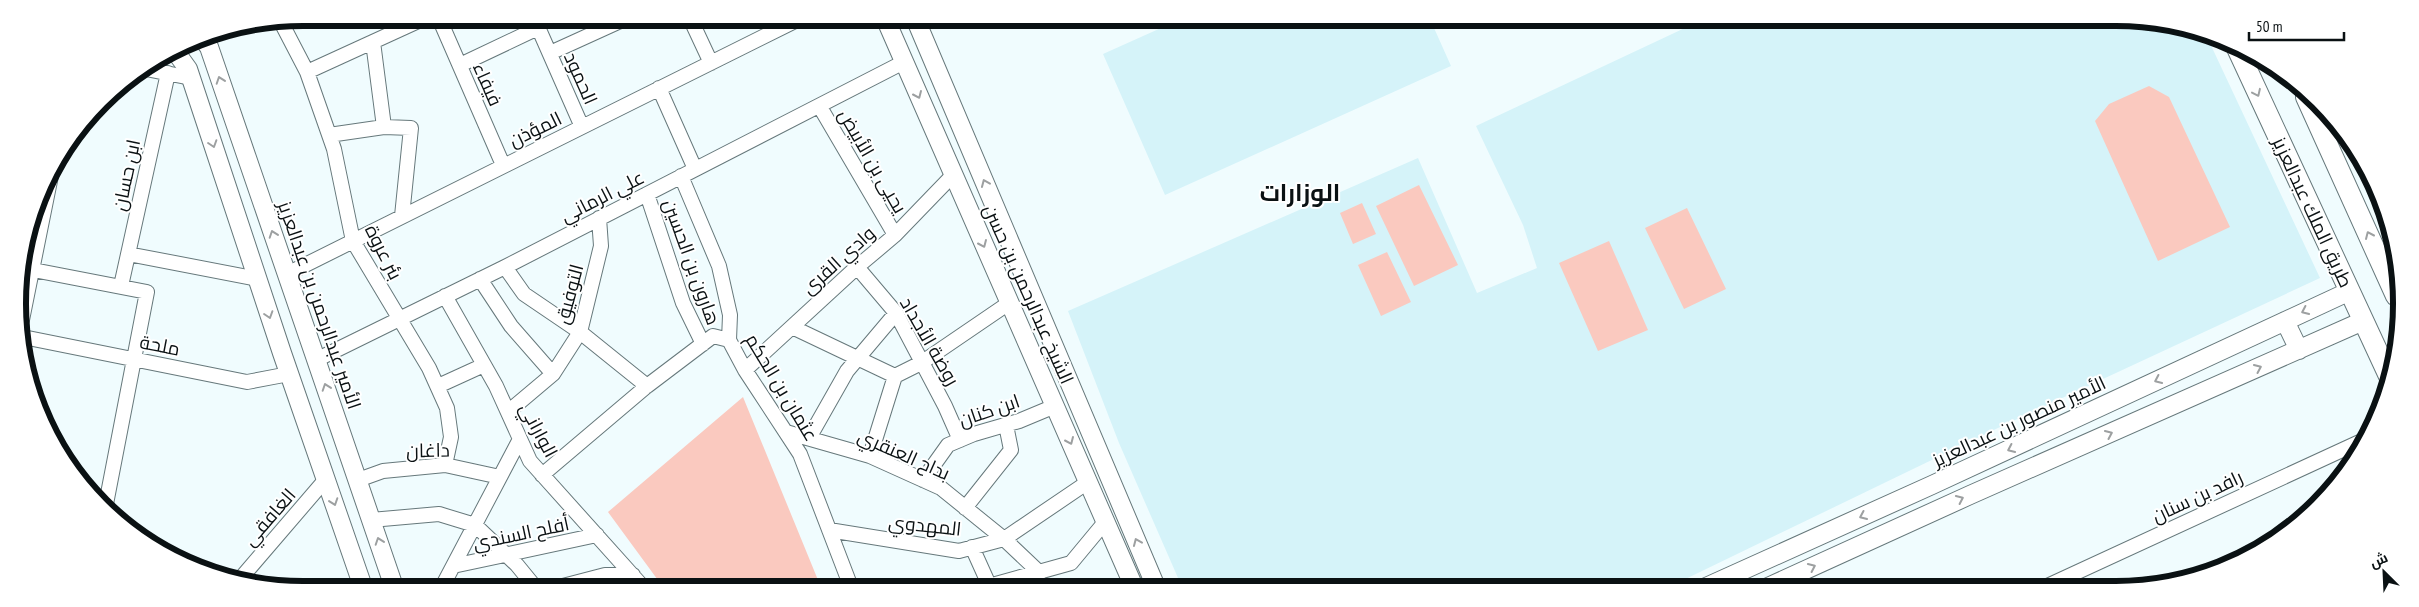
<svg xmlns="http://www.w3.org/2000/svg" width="2419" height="607" viewBox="0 0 2419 607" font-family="'PT Sans Narrow',Cairo,sans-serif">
  <rect width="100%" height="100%" fill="#f0fcfe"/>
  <path fill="#d5f3f9" d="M 1181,19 L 1430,19 L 1451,66 L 1165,195 L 1103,54 Z
    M 1704,19 L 2153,20 L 2208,39 L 2320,278 L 2000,427 L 1669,587 L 1182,587 L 1119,443 L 1068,311 L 1418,158 L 1477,293 L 1537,268 L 1523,225 L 1476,126 Z"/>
  <path fill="#fac9bf" d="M 2149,86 L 2169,97 L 2230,227 L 2158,261 L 2095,121 L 2109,104 Z
    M 1419,185 L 1458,265 L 1414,286 L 1376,206 Z
    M 1362,203 L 1376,234 L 1353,244 L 1340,213 Z
    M 1687,208 L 1726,289 L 1684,309 L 1645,228 Z
    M 1609,241 L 1648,330 L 1598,351 L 1559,263 Z
    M 1387,252 L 1411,302 L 1381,316 L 1358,265 Z
    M 743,397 L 818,580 L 810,587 L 663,587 L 608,512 Z"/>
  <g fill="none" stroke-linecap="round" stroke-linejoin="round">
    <g stroke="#66787b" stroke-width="16">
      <path id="minor" d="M 439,18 L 503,165
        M 534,18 L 582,127
        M 690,18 L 711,63
        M 281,22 L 307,72 L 334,149 L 353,241 L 429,368 L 447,408 L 451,437 L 445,465
        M 373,42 L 384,127 L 411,128 L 402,216
        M 550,53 L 627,18
        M 460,65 L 538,28
        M 146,69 L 191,78
        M 307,72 L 425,18
        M 659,88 L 695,169
        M 820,107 L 895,235
        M 329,135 L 384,127
        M 681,176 L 719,266 L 730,315 L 729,340 L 745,370 L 800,454 L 851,587
        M 647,194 L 683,303 L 703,344
        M 128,254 L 258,279
        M 505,267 L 524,294 L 580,332 L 647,386
        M 857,267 L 896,313 L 945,406 L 960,440
        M 23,268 L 147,292 L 106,504
        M 287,274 L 801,18
        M 480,279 L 511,326 L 553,374
        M 121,286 L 168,73
        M 445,296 L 496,386 L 530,461 L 643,587
        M 22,320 L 52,171
        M 792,327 L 895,376
        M 23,337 L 247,382 L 289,374
        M 316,360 L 505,267 L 904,62
        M 745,370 L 857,267 L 895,235 L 953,175
        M 438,386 L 484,365
        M 508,412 L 553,374 L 580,332 L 601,246 L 599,218
        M 786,432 L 870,456 L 941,488 L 1004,539 L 1040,573
        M 809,438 L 847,371 L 896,313
        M 870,456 L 895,376 L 921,363 L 1009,303
        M 542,475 L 647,386 L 713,336 L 729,340
        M 358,480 L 383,471 L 445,465 L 500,477
        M 923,480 L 948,445 L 974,434 L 1019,421 L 1055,406
        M 965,508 L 1011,450 L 1006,425
        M 371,520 L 439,514 L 475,525 L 517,565 L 535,587
        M 829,530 L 959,551 L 1004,539 L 1088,482
        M 972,547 L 990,587
        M 453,566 L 597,535
        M 241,578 L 326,479
        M 442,587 L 520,439
        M 559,587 L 605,575 L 633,575
        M 985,587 L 1071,563 L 1105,522
        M 2045,587 L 2366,439"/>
    </g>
    <g stroke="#66787b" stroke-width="20">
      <path id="tertiary" d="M 885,18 L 1134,587
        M 915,18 L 1156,587
        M 202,38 L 209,47 L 394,587
        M 175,51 L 188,69 L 282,353 L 363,587
        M 2285,321 L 2299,350
        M 1706,587 L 1932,485 L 2350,291
        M 1768,587 L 1970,495 L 2363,321"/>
    </g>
    <g stroke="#66787b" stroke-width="22">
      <path id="secondary" d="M 2237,48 L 2389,376
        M 2306,97 L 2396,296"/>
    </g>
    <use href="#minor" stroke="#fff" stroke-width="14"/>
    <use href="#tertiary" stroke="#fff" stroke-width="18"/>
    <use href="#secondary" stroke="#fff" stroke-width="20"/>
  </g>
  <defs><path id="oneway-chevron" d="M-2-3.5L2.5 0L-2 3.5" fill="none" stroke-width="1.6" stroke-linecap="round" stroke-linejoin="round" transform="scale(1.25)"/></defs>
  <g stroke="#9da0a1">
    <use href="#oneway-chevron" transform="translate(220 80) rotate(-109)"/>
    <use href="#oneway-chevron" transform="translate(2257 93) rotate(65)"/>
    <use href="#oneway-chevron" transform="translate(918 95) rotate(66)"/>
    <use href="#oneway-chevron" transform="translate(213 144) rotate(72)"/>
    <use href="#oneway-chevron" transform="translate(985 183) rotate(-113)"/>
    <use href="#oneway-chevron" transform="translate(273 234) rotate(-109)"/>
    <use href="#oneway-chevron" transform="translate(2369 235) rotate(-114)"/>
    <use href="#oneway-chevron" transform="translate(983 244) rotate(66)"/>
    <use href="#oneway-chevron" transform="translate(2305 311) rotate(155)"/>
    <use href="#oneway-chevron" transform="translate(269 315) rotate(72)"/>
    <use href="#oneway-chevron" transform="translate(2258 368) rotate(-24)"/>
    <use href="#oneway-chevron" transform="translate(2158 380) rotate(155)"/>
    <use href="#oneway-chevron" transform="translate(326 387) rotate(-109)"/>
    <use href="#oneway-chevron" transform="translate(2109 434) rotate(-24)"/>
    <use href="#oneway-chevron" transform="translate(1070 441) rotate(66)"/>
    <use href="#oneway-chevron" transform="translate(2011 449) rotate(155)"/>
    <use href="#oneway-chevron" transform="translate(1960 499) rotate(-25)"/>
    <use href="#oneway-chevron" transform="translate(334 502) rotate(71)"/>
    <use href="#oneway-chevron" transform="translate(1863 516) rotate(156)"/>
    <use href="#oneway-chevron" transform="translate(379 541) rotate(-109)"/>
    <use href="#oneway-chevron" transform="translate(1137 542) rotate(-113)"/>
    <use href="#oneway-chevron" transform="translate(1812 567) rotate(-25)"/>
  </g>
  <g text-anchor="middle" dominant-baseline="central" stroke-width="4" stroke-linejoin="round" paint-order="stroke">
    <g font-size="19" fill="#0a1113" stroke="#fff">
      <text transform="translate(581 78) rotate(66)">الحمود</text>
      <text transform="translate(488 84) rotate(66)">فيفاء</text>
      <text transform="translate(535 129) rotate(-26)">المؤذن</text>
      <text transform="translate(873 161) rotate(60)">يحيى بن الأبيض</text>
      <text transform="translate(126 175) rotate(-78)">ابن حسان</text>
      <text transform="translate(602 196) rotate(-27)">علي الرماني</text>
      <text transform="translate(2313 212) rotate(65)">طريق الملك عبدالعزيز</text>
      <text transform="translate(384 252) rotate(63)">بئر عروة</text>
      <text transform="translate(838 260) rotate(-42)">وادي القرى</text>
      <text transform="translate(692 262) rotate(70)">هارون بن الحسين</text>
      <text transform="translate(569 294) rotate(-75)">التوفيق</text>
      <text transform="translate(1029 294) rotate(66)">الشيخ عبدالرحمن بن حسن</text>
      <text transform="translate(320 305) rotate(71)">الأمير عبدالرحمن بن عبدالعزيز</text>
      <text transform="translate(930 341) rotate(60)">روضة الأجداد</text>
      <text transform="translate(160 345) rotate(11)">ملحة</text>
      <text transform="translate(782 387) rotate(59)">عثمان بن الحكم</text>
      <text transform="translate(989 410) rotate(-19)">ابن كنان</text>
      <text transform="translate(2019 421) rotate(-25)">الأمير منصور بن عبدالعزيز</text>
      <text transform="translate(539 430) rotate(62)">الواراني</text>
      <text transform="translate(428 450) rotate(-1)">داغان</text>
      <text transform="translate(904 454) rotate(24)">بداح العنقري</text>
      <text transform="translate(2197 496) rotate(-25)">رافد بن سنان</text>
      <text transform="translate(269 517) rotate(-49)">الغافقي</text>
      <text transform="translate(925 525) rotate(6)">المهدوي</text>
      <text transform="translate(521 533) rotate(-12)">أفلح السندي</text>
    </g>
    <g font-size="24" font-weight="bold" fill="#0a1113" stroke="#fff">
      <text x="1300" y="192">الوزارات</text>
    </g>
  </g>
  <path d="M0 0H2419V607H0ZM303 26H2116A277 277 0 0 1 2393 303V304A277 277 0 0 1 2116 581H303A277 277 0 0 1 26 304V303A277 277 0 0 1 303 26Z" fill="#fff" fill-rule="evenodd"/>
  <path fill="none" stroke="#0a1113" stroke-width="6" d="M303 26H2116A277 277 0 0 1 2393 303V304A277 277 0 0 1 2116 581H303A277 277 0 0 1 26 304V303A277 277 0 0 1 303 26Z"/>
  <g transform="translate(2384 572) rotate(336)" stroke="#ffffff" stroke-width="4" paint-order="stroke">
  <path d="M0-4L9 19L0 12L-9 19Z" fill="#0a1113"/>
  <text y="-8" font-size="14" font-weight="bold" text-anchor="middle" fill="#0a1113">ش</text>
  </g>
  <path d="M2249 32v8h95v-8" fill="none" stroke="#0a1113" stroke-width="2.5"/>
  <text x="2256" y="32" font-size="15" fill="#0a1113" stroke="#ffffff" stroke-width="4" paint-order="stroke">50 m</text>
</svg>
